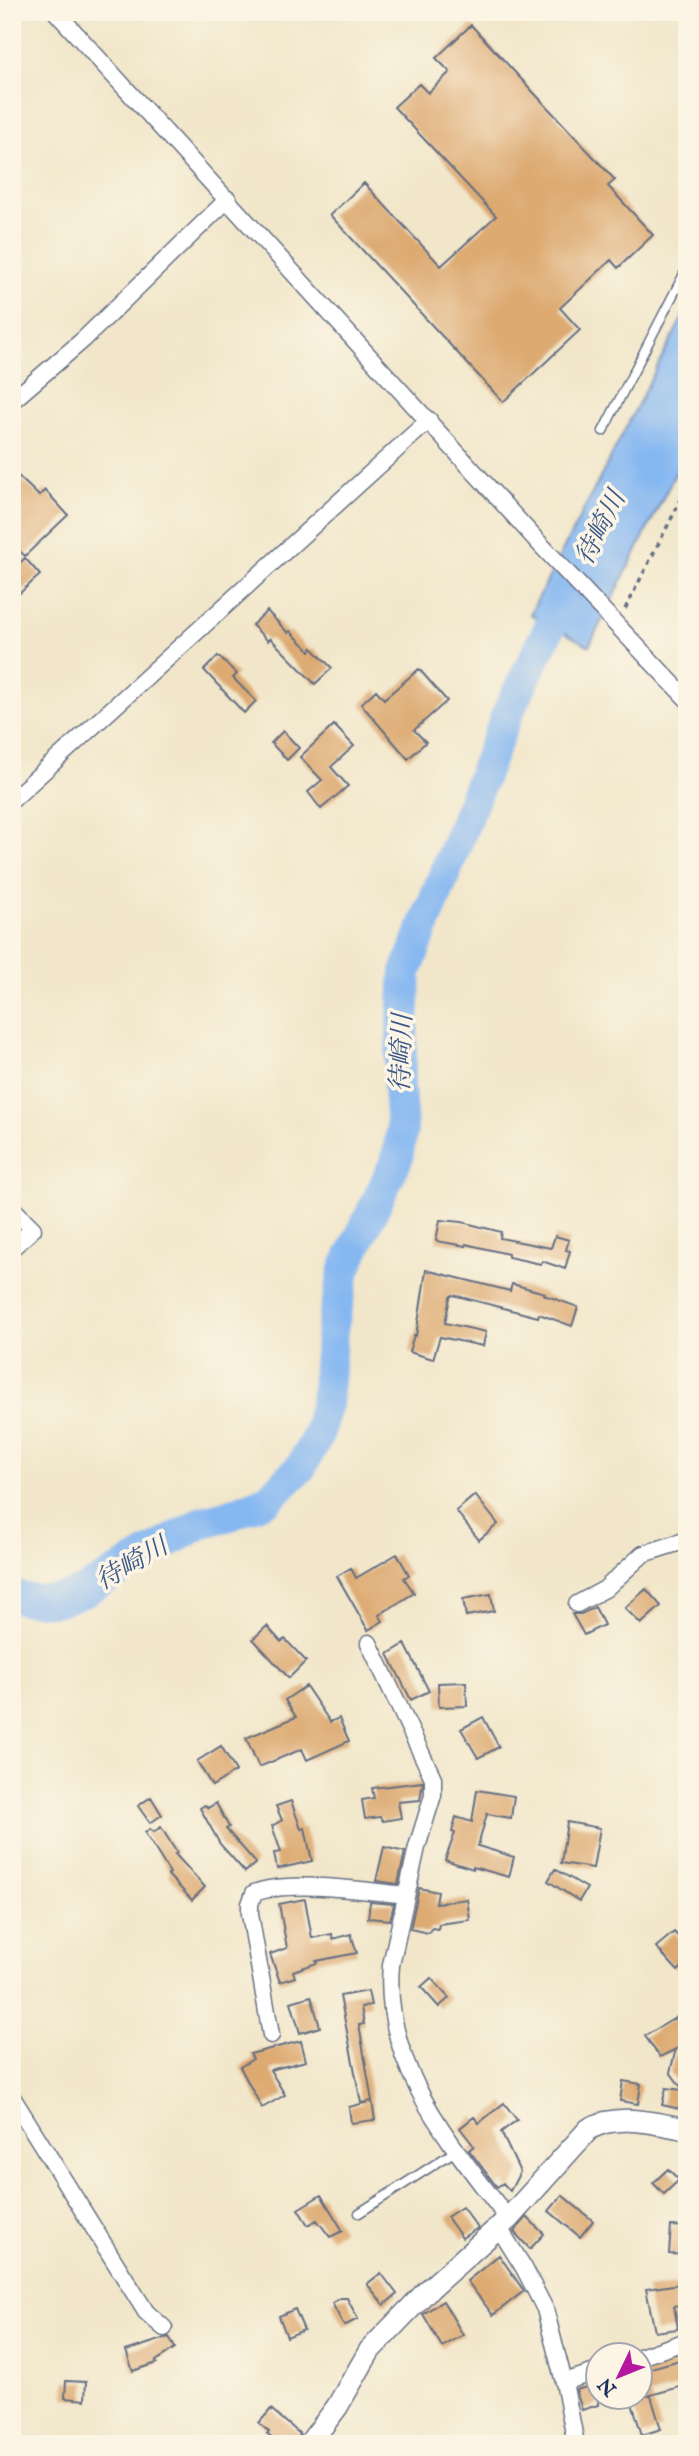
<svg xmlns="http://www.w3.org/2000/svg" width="699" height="2456" viewBox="0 0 699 2456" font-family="'IM FELL English','Noto Serif JP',serif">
  <rect width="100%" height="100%" fill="#fcf5e5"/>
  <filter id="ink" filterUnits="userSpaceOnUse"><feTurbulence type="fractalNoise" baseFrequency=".0143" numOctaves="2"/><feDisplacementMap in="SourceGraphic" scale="14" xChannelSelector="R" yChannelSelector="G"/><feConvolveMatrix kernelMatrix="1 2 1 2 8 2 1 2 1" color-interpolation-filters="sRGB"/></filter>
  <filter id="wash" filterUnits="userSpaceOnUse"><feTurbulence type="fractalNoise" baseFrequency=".00686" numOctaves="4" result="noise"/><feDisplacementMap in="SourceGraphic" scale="28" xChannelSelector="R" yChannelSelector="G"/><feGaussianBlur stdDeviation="1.57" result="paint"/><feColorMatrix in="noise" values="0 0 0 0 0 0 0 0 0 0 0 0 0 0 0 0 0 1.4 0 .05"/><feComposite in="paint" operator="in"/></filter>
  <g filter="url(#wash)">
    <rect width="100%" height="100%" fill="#f1e6c9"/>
    <path fill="#85b7f1" stroke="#5073a8" stroke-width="2" d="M 687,309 L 687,450 L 589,646 L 530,614 Z"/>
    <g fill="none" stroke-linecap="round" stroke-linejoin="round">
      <path stroke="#85b7f1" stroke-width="32" d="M 12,1594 L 23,1599 L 54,1601 L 83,1592 L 203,1522 L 230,1515 L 268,1499 L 301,1467 L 318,1435 L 326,1403 L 332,1329 L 345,1269 L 397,1159 L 402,1129 L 399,1085 L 406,972 L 508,712 L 569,588"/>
    </g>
    <g id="blocks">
      <path fill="#ddaa72" d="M 471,25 L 615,180 L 608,186 L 653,235 L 618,268 L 611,260 L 560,308 L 580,330 L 503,402 L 330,215 L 364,183 L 441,266 L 496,216 L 394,107 L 419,84 L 428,93 L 450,72 L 436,58 Z
        M 12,470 L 39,496 L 45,490 L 68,515 L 25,556 L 12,544 Z
        M 25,558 L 40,575 L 12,600 L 12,570 Z
        M 267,611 L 288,633 L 290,631 L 310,651 L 312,648 L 332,668 L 315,684 L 270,638 L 268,641 L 252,625 Z
        M 218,656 L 237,674 L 233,678 L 256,701 L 244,713 L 204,670 Z
        M 419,669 L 447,701 L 414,730 L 426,742 L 408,759 L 361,704 L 376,690 L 384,699 Z
        M 334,725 L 354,746 L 331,767 L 348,786 L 321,809 L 308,792 L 322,780 L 300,757 Z
        M 283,731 L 299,748 L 287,760 L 271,743 Z
        M 440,1220 L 462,1222 L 501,1232 L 500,1238 L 551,1248 L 555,1236 L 569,1240 L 566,1250 L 570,1251 L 565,1269 L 542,1261 L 541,1264 L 508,1257 L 508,1254 L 466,1244 L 466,1246 L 436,1241 Z
        M 426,1270 L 510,1291 L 512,1284 L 545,1293 L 544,1295 L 578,1307 L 572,1326 L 539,1314 L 538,1317 L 453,1295 L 450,1297 L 445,1323 L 486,1332 L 483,1346 L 440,1337 L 433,1359 L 409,1352 L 414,1335 L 416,1336 Z
        M 475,1495 L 498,1524 L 479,1540 L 456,1511 Z
        M 397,1554 L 409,1575 L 404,1578 L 414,1593 L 379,1615 L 383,1621 L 368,1630 L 337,1576 L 351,1568 L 356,1578 Z
        M 646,1589 L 661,1606 L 641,1624 L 625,1608 Z
        M 491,1594 L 494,1611 L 466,1616 L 463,1599 Z
        M 595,1607 L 604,1625 L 584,1635 L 572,1614 L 581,1614 Z
        M 267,1626 L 281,1642 L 285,1639 L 306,1661 L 289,1678 L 253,1639 Z
        M 405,1644 L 429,1691 L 411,1700 L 388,1654 Z
        M 466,1682 L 467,1706 L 439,1707 L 438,1683 Z
        M 306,1686 L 330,1722 L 339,1718 L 349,1741 L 307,1760 L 302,1749 L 259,1767 L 246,1738 L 296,1717 L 285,1700 Z
        M 483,1717 L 499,1747 L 478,1758 L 461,1729 Z
        M 221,1746 L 236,1771 L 212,1786 L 197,1761 Z
        M 423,1782 L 420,1800 L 398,1802 L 401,1818 L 383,1821 L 380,1817 L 365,1819 L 362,1800 L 374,1798 L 372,1788 Z
        M 477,1790 L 514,1796 L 511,1818 L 487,1814 L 478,1846 L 514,1857 L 509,1877 L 473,1867 L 473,1869 L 445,1860 L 455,1833 L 452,1832 L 456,1817 L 472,1822 Z
        M 151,1797 L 162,1815 L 150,1823 L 138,1806 Z
        M 291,1801 L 301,1829 L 305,1828 L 312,1861 L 277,1869 L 274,1853 L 281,1852 L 272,1826 L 282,1820 L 276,1806 Z
        M 216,1803 L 229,1827 L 226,1829 L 256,1863 L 245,1872 L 220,1844 L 200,1808 L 205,1805 L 208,1808 Z
        M 567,1822 L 600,1828 L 593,1868 L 561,1863 Z
        M 161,1827 L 177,1853 L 175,1854 L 205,1887 L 192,1900 L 168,1875 L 170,1873 L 145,1833 L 150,1829 L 154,1832 Z
        M 384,1847 L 405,1852 L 398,1884 L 376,1881 Z
        M 555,1869 L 587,1888 L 579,1901 L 548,1881 Z
        M 419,1888 L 438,1892 L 436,1903 L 467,1899 L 470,1920 L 439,1924 L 438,1929 L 432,1928 L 428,1933 L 410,1929 Z
        M 305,1899 L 312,1938 L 332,1934 L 333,1939 L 351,1934 L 357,1953 L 316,1961 L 317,1963 L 293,1971 L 295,1977 L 280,1982 L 270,1954 L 287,1948 L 279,1904 Z
        M 370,1902 L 394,1904 L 390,1920 L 368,1918 Z
        M 674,1932 L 687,1946 L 687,1963 L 678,1971 L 656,1947 Z
        M 431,1978 L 449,1998 L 439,2007 L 421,1987 Z
        M 368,1991 L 371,2005 L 361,2007 L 364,2024 L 359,2025 L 372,2101 L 361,2103 L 340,1996 Z
        M 311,1996 L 320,2027 L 300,2033 L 291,2002 Z
        M 687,2011 L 687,2096 L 684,2093 L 680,2109 L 662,2105 L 666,2088 L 683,2090 L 670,2072 L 676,2049 L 660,2057 L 645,2036 Z
        M 301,2041 L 306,2061 L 270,2070 L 285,2095 L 262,2108 L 240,2067 L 253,2059 L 250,2054 Z
        M 623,2081 L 641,2084 L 638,2104 L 620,2101 Z
        M 372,2101 L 375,2120 L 351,2123 L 349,2107 Z
        M 504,2103 L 517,2120 L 501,2132 L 520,2172 L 510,2191 L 503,2183 L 497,2187 L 469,2150 L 474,2146 L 460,2128 L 474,2117 L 479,2123 Z
        M 668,2169 L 679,2180 L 664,2194 L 653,2183 Z
        M 321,2195 L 343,2231 L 330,2237 L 317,2220 L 308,2225 L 298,2209 Z
        M 562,2195 L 593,2221 L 580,2237 L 549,2211 Z
        M 462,2207 L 478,2228 L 462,2238 L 447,2217 Z
        M 527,2217 L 544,2234 L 530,2249 L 514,2232 Z
        M 671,2226 L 687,2227 L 687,2255 L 669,2254 Z
        M 499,2255 L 524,2291 L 493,2315 L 467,2281 Z
        M 381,2273 L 397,2294 L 384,2305 L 367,2284 Z
        M 687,2283 L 687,2303 L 674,2306 L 678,2329 L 655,2332 L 646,2289 Z
        M 341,2298 L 347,2298 L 358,2319 L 344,2326 L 332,2303 Z
        M 443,2301 L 463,2335 L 442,2347 L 423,2314 Z
        M 295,2309 L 304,2330 L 287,2337 L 279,2316 Z
        M 169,2337 L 175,2348 L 156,2361 L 157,2363 L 133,2371 L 126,2351 Z
        M 687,2358 L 687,2385 L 647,2396 L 651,2396 L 661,2429 L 642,2435 L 630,2397 L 640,2397 L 640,2371 Z
        M 66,2381 L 86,2382 L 85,2400 L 65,2398 Z
        M 598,2384 L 598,2405 L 582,2410 L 576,2390 Z
        M 271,2409 L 300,2434 L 296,2444 L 278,2444 L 267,2434 L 269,2432 L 259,2423 Z"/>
    </g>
  </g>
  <g filter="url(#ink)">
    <use href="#blocks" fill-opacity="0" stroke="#666f83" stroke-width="2"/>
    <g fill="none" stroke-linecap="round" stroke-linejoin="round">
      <g stroke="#666f83" stroke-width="11">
        <path id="service" d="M 603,431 L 687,268
          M 359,2213 L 457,2150"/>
      </g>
      <g stroke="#666f83" stroke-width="19">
        <path id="minor" d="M 56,12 L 539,543 L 687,699
          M 12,401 L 83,340 L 228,199
          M 12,800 L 429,420
          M 12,1208 L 33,1229 L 12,1248
          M 577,1604 L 605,1589 L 643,1554 L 687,1540
          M 369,1643 L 433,1778 L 433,1795 L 417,1847 L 391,1965 C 382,2066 451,2143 508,2219
          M 271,2035 L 250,1914 L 250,1904 L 254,1893 C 290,1879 367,1891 406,1895
          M 12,2097 L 146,2312 L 164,2328
          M 499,2228 L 524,2268 L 545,2309 L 564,2382 L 576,2444
          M 640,2357 L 687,2341
          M 564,2382 L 598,2371"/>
      </g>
      <g stroke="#666f83" stroke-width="24">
        <path id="tertiary" d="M 309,2444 L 337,2407 L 370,2350 L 426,2292 L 508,2219 L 589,2129 C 618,2112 656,2124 687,2129"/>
      </g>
      <path stroke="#666f83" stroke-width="3.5" stroke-dasharray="5 5" stroke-linecap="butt" d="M 625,609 L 687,488"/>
      <use href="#service" stroke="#fff" stroke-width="8"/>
      <use href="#minor" stroke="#fff" stroke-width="16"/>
      <use href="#tertiary" stroke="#fff" stroke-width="21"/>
    </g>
  </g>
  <g text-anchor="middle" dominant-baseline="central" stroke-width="7" stroke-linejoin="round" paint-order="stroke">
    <g font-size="26" font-style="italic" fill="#3b588a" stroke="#fcf5e5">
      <text transform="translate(601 528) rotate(-63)">待崎川</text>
      <text transform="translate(402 1053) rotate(-88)">待崎川</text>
      <text transform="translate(132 1564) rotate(-30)">待崎川</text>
    </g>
  </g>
  <rect width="699" height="2456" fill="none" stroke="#fcf5e5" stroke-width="42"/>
  <g transform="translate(619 2376) rotate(227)"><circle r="33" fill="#fcf5e5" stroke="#a2a6af" stroke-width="2"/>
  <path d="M0-5L12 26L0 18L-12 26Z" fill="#b5179e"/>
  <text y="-10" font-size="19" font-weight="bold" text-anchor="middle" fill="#1b2f5e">N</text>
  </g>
</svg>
